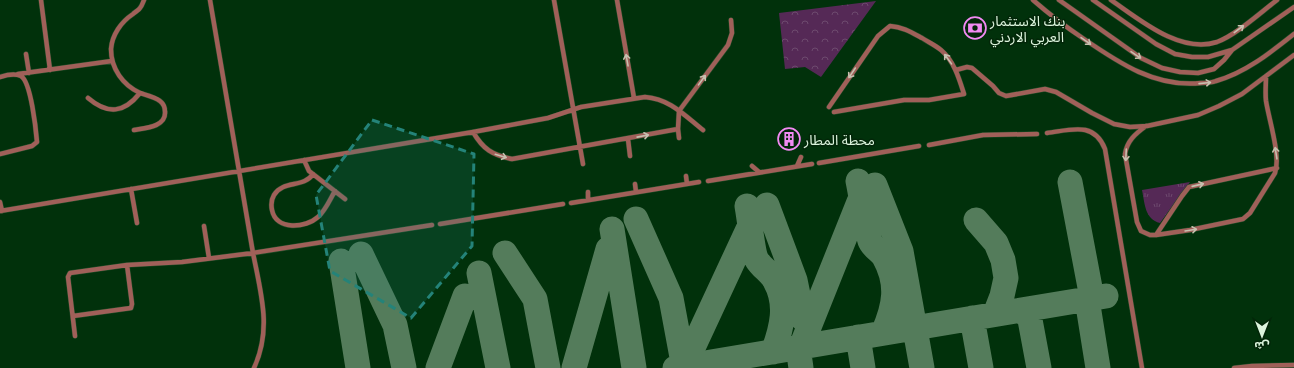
<svg xmlns="http://www.w3.org/2000/svg" width="1294" height="368" viewBox="0 0 1294 368" font-family="'Noto Serif','Noto Sans Arabic',serif">
  <defs>
    <pattern id="grass-tufts" width="24" height="20" patternUnits="userSpaceOnUse"><rect width="24" height="20" fill="#552956"/><path d="M3 7l-1-3M5 7V3M7 7l1-3M15 17l-1-3M17 17v-4M19 17l1-3" fill="none" stroke="#6d496e"/></pattern>
    <pattern id="park-crowns" width="20" height="18" patternUnits="userSpaceOnUse"><rect width="20" height="18" fill="#552956"/><path d="M2 6a3 3 0 1 1 6 0M12 15a3 3 0 1 1 6 0" fill="none" stroke="#6d496e"/></pattern>
  </defs>
  <rect width="100%" height="100%" fill="#01310b"/>
  <path fill="url(#grass-tufts)" d="M 1190,182 L 1160,223 C 1145,219 1145,205 1142,190 Z"/>
  <path fill="url(#park-crowns)" d="M 876,1 L 821,77 L 805,67 L 785,69 L 779,13 Z"/>
  <g fill="none" stroke-linecap="round" stroke-linejoin="round">
    <path stroke="#547c5b" stroke-width="25" d="M 858,181 C 862,200 864,222 870,241 C 872,247 880,251 884,257 C 899,284 895,306 883,333
      M 1070,182 L 1092,298
      M 875,185 L 901,251 L 922,368
      M 767,205 L 795,280 L 803,319
      M 747,206 C 749,216 753,254 757,260 C 762,268 771,273 775,281 C 788,304 782,328 773,352
      M 636,219 L 671,298 L 684,368
      M 976,220 L 996,243 L 1003,260 L 1006,278 L 1002,296 L 995,314
      M 612,229 L 634,368
      M 505,253 L 535,299 L 548,368
      M 361,254 L 395,325 L 404,368
      M 341,261 L 358,368
      M 479,273 L 498,368
      M 1087,299 L 1098,368
      M 1028,309 L 1039,368
      M 972,318 L 981,368
      M 858,337 L 863,368
      M 798,347 L 801,368
      M 801,347 L 859,202
      M 684,367 L 750,225
      M 438,368 L 465,296
      M 574,368 L 608,249
      M 675,368 L 1106,296"/>
    <g stroke="#204c28" stroke-width="5.5">
      <path id="lane" d="M 41,0 L 50,70
        M 554,0 L 583,164
        M 617,0 L 634,98
        M 1033,0 C 1049,14 1066,27 1084,39 C 1119,63 1156,88 1201,83 C 1206,83 1211,83 1216,81 C 1245,73 1270,53 1294,34
        M 1059,0 L 1141,58 L 1162,68 L 1180,72 L 1198,73 L 1214,69 L 1224,60 L 1232,50
        M 1093,0 L 1156,44 L 1175,54 L 1192,57 L 1208,57 L 1232,50 L 1294,7
        M 1111,0 C 1140,20 1180,54 1217,42 C 1236,35 1260,13 1277,0
        M 26,54 L 29,73
        M 956,70 L 967,67 L 972,68 L 993,86 L 999,93 L 1006,96 L 1045,89 L 1056,92 L 1092,113 L 1114,124 L 1130,127 L 1147,126 L 1198,115 L 1219,106 L 1242,94 L 1294,55
        M 18,74 L 112,61
        M 0,77 C 6,75 15,73 21,76 C 31,82 36,130 37,142 L 32,146 L 0,154
        M 88,98 C 108,115 124,113 140,93
        M 829,107 L 878,36 L 890,26 C 903,27 911,32 922,38 C 928,42 935,45 941,50 C 954,61 959,78 964,94 L 929,100 L 904,100 L 834,112
        M 1146,126 C 1135,134 1127,141 1125,154 L 1137,222 L 1141,231 L 1150,235 L 1156,235 L 1190,230 L 1243,219 L 1250,213 L 1275,173 C 1281,156 1269,120 1266,101 C 1265,93 1266,84 1266,76
        M 134,130 C 145,128 166,127 165,112 C 165,107 164,104 160,101 C 155,97 146,95 140,93 C 123,85 111,69 111,49 C 112,35 121,22 133,14 C 135,12 139,10 140,8 C 142,6 143,2 144,0
        M 473,132 C 483,149 492,155 512,159 L 678,129
        M 1047,133 C 1071,130 1094,121 1105,149 L 1142,368
        M 679,138 L 678,129 L 679,111 L 728,45 L 732,33 L 731,20
        M 628,139 L 630,156
        M 929,145 L 983,135 L 1037,134
        M 304,160 L 309,171 L 345,199
        M 819,163 L 919,146
        M 752,166 L 759,172
        M 797,166 L 801,157
        M 313,174 C 304,188 283,180 274,195 C 271,200 271,205 272,210 C 276,231 306,228 318,217 C 326,210 330,199 335,191
        M 686,176 L 687,184
        M 708,181 L 812,164
        M 635,184 L 636,192
        M 131,189 L 137,223
        M 588,192 L 588,200
        M 0,202 L 2,211
        M 571,203 L 699,182
        M 0,211 L 473,132 L 548,118 L 581,107 L 645,97 C 670,99 684,115 703,130
        M 440,224 L 563,204
        M 204,226 L 209,258
        M 1156,235 L 1182,196 L 1189,187 L 1277,168
        M 73,316 L 131,308 L 132,304 L 127,265
        M 75,336 L 68,277 L 70,273 L 127,265 L 182,262 L 253,253 L 210,0
        M 254,368 C 272,329 261,294 253,253 L 432,225
        M 1234,368 L 1252,366 L 1294,365"/>
    </g>
    <use href="#lane" stroke="#a06059" stroke-width="4.5"/>
  </g>
  <defs><path id="oneway-shaft" d="M-6 0H5M1.5-3L5.5 0L1.5 3" fill="none" stroke-width="1.6" stroke-linecap="round" stroke-linejoin="round"/></defs>
  <g stroke="#c7c0af">
    <use href="#oneway-shaft" transform="translate(1239 29) rotate(-37)"/>
    <use href="#oneway-shaft" transform="translate(1086 41) rotate(35)"/>
    <use href="#oneway-shaft" transform="translate(1136 55) rotate(34)"/>
    <use href="#oneway-shaft" transform="translate(948 59) rotate(-126)"/>
    <use href="#oneway-shaft" transform="translate(627 60) rotate(-100)"/>
    <use href="#oneway-shaft" transform="translate(852 73) rotate(124)"/>
    <use href="#oneway-shaft" transform="translate(702 80) rotate(-54)"/>
    <use href="#oneway-shaft" transform="translate(1205 83) rotate(-6)"/>
    <use href="#oneway-shaft" transform="translate(643 136) rotate(-11)"/>
    <use href="#oneway-shaft" transform="translate(1276 153) rotate(-99)"/>
    <use href="#oneway-shaft" transform="translate(1126 155) rotate(93)"/>
    <use href="#oneway-shaft" transform="translate(501 156) rotate(17)"/>
    <use href="#oneway-shaft" transform="translate(1198 185) rotate(-13)"/>
    <use href="#oneway-shaft" transform="translate(1191 230) rotate(-9)"/>
  </g>
  <path fill="#248379" fill-opacity="0.2" stroke="#248379" stroke-width="3" stroke-dasharray="8 5" stroke-linejoin="round" d="M 372,120 L 474,154 L 472,246 L 411,318 L 330,271 L 316,195 Z"/>
  <defs>
    <g id="bank-ring" transform="scale(1.15)"><circle r="9.5" fill="#032609" stroke="#f28af3" stroke-width="1.5"/><path d="M-6-4H6V4H-6ZM0-2.3a2.3 2.3 0 1 0 0 4.6a2.3 2.3 0 1 0 0-4.6Z" fill="#f28af3"/></g>
    <g id="building-ring" transform="scale(1.15)"><circle r="9.5" fill="#032609" stroke="#f28af3" stroke-width="1.5"/><path d="M-4-6H4V6H1V3H-1V6H-4ZM-2.5-4.3h1.7v1.8h-1.7ZM.8-4.3h1.7v1.8H.8ZM-2.5-1h1.7V.8h-1.7ZM.8-1h1.7V.8H.8Z" fill="#f28af3"/></g>
  </defs>
  <g fill-rule="evenodd">
    <use href="#bank-ring" x="975" y="28"/>
    <use href="#building-ring" x="789" y="139"/>
  </g>
  <g text-anchor="middle" dominant-baseline="central" stroke-width="3" stroke-linejoin="round" paint-order="stroke">
    <g font-size="14" fill="#dcf4dd" stroke="#032609" text-anchor="start">
      <text x="990" y="20">بنك الاستثمار<tspan x="990" dy="16">العربي الاردني</tspan></text>
      <text x="804" y="139">محطة المطار</text>
    </g>
  </g>
  <g transform="translate(1262 336) rotate(180)" stroke="#032609" stroke-width="3" paint-order="stroke">
  <path d="M0-3L7 15L0 10L-7 15Z" fill="#dcf4dd"/>
  <text y="-6" font-size="11" font-weight="bold" text-anchor="middle" fill="#dcf4dd">ش</text>
  </g>
</svg>
